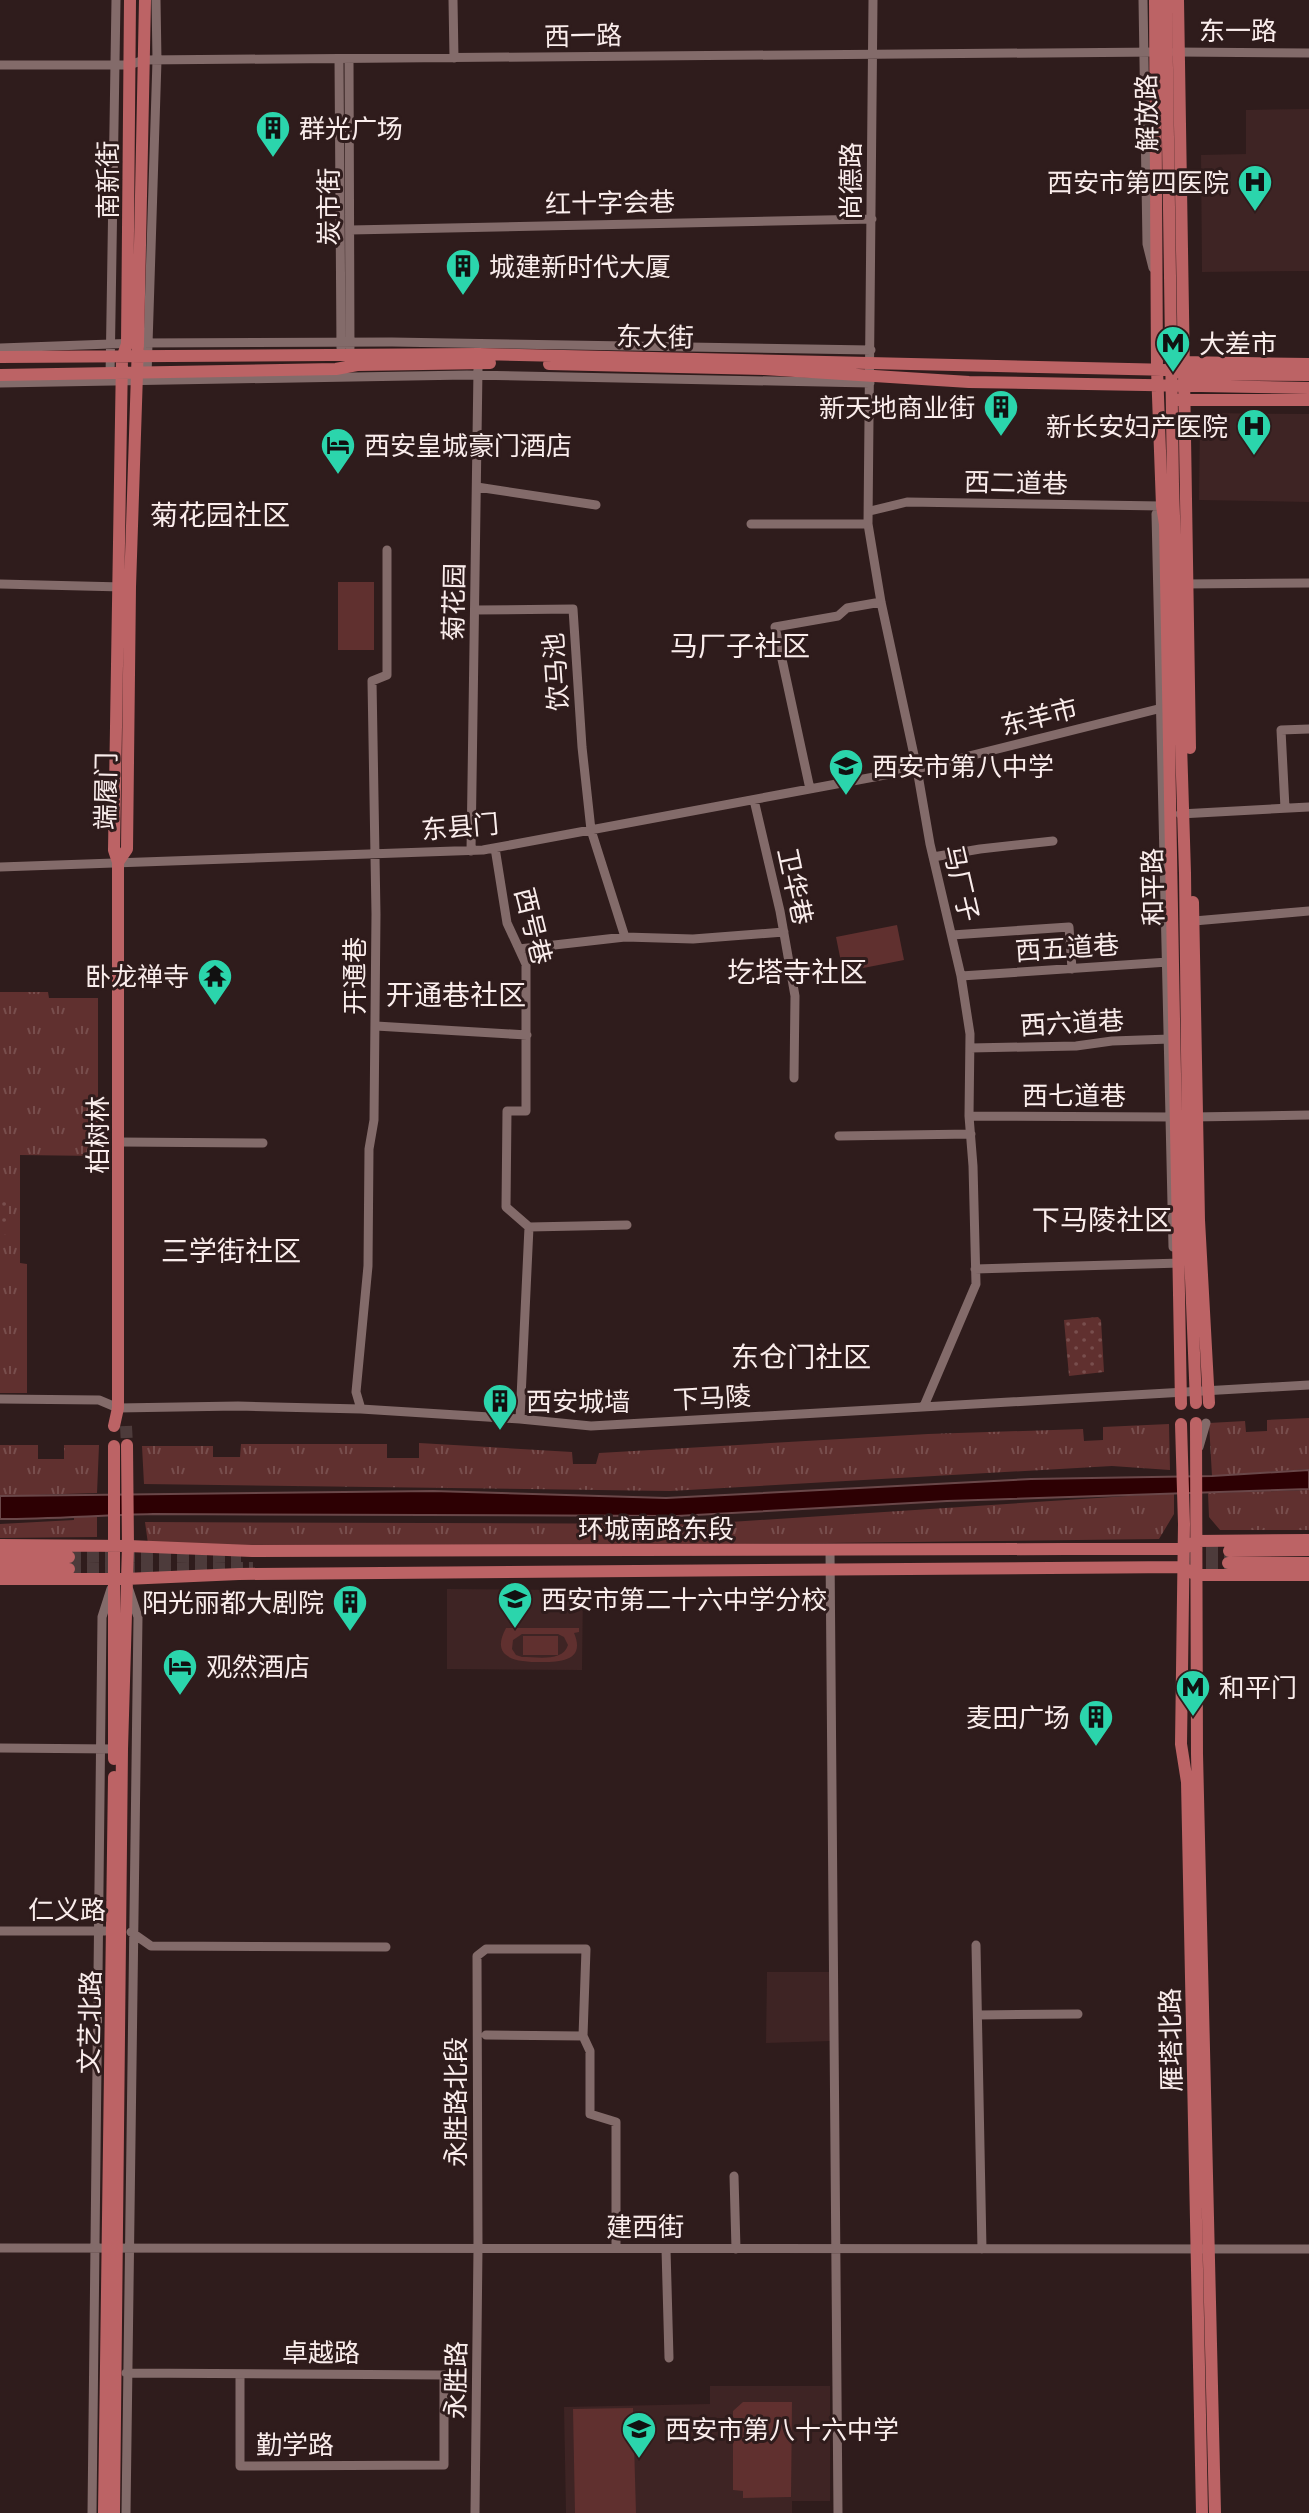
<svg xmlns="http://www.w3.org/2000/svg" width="1309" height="2513" viewBox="0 0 1309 2513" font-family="Manrope,'Noto Sans SC',sans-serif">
  <defs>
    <pattern id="grass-tufts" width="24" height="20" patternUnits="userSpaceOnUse" patternTransform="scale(2)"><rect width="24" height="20" fill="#60302f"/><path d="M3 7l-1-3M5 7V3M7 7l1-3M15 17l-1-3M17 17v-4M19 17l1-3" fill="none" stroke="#784e4d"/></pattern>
    <pattern id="garden-dots" width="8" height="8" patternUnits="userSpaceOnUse" patternTransform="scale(2)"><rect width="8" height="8" fill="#60302f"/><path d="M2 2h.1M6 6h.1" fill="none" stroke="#784e4d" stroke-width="1.8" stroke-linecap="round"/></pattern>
  </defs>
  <rect width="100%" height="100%" fill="#2f1c1c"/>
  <path fill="#3e2424" d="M 1309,109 L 1309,271 L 1202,272 L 1201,155 L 1246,154 L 1246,110 Z
    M 1200,413 L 1309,414 L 1309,502 L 1199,500 Z
    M 447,1589 L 583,1590 L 582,1670 L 447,1669 Z
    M 767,1972 L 830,1972 L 831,2041 L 766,2043 Z
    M 710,2386 L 830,2386 L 830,2501 L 792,2501 L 792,2513 L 566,2513 L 564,2407 L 710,2404 Z"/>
  <path fill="url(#grass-tufts)" d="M 0,992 L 48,992 L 49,998 L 98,998 L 98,1156 L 20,1155 L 20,1263 L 27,1264 L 27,1393 L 0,1393 Z
    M 1309,1418 L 1309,1469 L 1212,1476 L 1209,1423 L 1245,1421 L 1246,1432 L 1267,1431 L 1267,1420 Z
    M 1169,1424 L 1170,1470 L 1112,1466 L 670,1491 L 144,1484 L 142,1446 L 213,1446 L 213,1457 L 240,1457 L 241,1444 L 387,1444 L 387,1458 L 419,1458 L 419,1443 L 572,1452 L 573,1464 L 596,1464 L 599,1453 L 928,1434 L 1083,1429 L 1084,1441 L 1103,1440 L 1103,1427 Z
    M 0,1445 L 38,1445 L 38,1459 L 64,1459 L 64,1445 L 99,1445 L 97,1493 L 0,1496 Z
    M 1309,1490 L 1309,1530 L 1220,1530 L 1209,1517 L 1208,1493 Z
    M 1174,1493 L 1174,1514 L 1159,1539 L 149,1551 L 145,1522 L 700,1524 Z
    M 97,1513 L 97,1537 L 0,1538 L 0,1524 L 74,1520 L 74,1516 Z"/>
  <path fill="url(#garden-dots)" d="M 0,1202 L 8,1202 L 8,1235 L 5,1235 L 0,1228 Z
    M 1098,1317 L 1101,1320 L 1104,1372 L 1069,1376 L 1064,1320 Z"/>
  <path fill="#60302f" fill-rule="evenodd" d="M 338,582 L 374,582 L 374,650 L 338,650 Z
    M 897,925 L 904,960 L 843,972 L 836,937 Z
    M 506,1628 L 579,1628 L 579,1632 L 574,1633 C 586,1661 560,1662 540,1662 C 518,1662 489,1659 506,1628 ZM 558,1634 L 564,1637 L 568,1645 C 563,1662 538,1657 522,1657 L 516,1655 L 512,1649 L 513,1640 L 522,1634 Z
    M 523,1636 L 558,1636 L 558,1655 L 523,1655 Z
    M 743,2402 L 792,2402 L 791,2497 L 743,2498 L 743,2491 L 733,2490 L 733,2411 Z
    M 633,2408 L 636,2513 L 575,2513 L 573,2409 Z"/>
  <path fill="#2d0003" stroke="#6a4749" stroke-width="2" d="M 1309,1470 L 1309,1489 L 947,1501 L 677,1516 L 153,1514 C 102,1515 51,1519 0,1519 L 0,1496 L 433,1491 L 666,1498 L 1031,1479 L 1212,1476 Z"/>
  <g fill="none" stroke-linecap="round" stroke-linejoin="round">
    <path stroke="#4d3b3b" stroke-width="12" stroke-dasharray="12 6" stroke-linecap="butt" d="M 126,1426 L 127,1445
      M 1188,1551 L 1229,1551
      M 69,1557 L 241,1556
      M 1188,1563 L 1228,1563
      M 69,1569 L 253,1568"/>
    <path stroke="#836b6a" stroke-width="9" d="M 453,0 L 454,58
      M 873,0 L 868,524 L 881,602 L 917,769 L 930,844 L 961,976 L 970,1034 L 969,1116 L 973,1166 L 976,1284 L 924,1406
      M 1143,0 L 1147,244 L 1153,268
      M 1175,52 L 1309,53
      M 339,59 L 341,348
      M 349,59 L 350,348
      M 0,65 L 129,65 L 144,60 L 1160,52
      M 350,230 L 872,219
      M 0,348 L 138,343 L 392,342 L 871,350
      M 147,376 L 157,60 L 156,0
      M 110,377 L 116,0
      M 0,383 L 467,375 L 870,383
      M 477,487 L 596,505
      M 870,511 L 907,502 L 1162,506 L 1156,514 L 1173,1247
      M 751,524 L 868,524
      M 0,584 L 123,587
      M 1184,584 L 1309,583
      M 475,610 L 573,609 L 582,747 L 591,830 L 625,937
      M 810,789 L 775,627 L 838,616 L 847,608 L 881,602
      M 754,800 L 780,911 L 795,996 L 794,1078
      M 1285,808 L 1281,730 L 1309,729
      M 1180,814 L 1309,807
      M 495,848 L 507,923 L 526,964 L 526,1111 L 507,1111 L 506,1207 L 529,1227 L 627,1225
      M 471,851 L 478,369
      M 933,857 L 980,849 L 1053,841
      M 0,867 L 483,850 L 917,769 L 1170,706
      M 1194,921 L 1309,911
      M 952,935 L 1069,927 L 1072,969
      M 519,949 L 625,937 L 693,939 L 784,932
      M 961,976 L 1168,962
      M 376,1026 L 527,1035
      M 970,1048 L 1076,1046 L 1112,1041 L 1170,1039
      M 969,1116 L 1173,1117
      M 1192,1117 L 1309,1115
      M 839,1136 L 971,1134
      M 119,1142 L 263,1143
      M 975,1269 L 1181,1263
      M 0,1399 L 99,1400 L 118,1408 L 238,1406 L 361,1409 L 520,1419 L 591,1426 L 1309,1385
      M 361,1409 L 356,1392 L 368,1266 L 369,1149 L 374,1120 L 376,914 L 372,681 L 387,675 L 387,550
      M 520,1419 L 529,1227
      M 1199,1447 L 1206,1423
      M 830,1550 L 838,2513
      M 0,1748 L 114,1749
      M 0,1931 L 105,1931
      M 131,1932 L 151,1946 L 386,1947
      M 976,1945 L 982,2249
      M 978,2015 L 1078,2014
      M 583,2036 L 590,2051 L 590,2114 L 616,2122 L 616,2248
      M 734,2176 L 736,2249
      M 0,2248 L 1309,2249
      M 666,2249 L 669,2358
      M 126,2373 L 444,2375 L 444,2465 L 240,2466 L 240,2374
      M 92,2513 L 102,1617 L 111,1589
      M 126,2513 L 138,1617 L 129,1590
      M 475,2513 L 478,2248 L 477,1956 L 486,1949 L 586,1949 L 583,2036 L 486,2035"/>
    <path stroke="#bc6365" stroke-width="12" d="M 1155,0 L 1157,369 L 1162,506 L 1165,524 C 1173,818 1178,1111 1181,1404
      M 1166,0 L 1173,484 L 1185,873 L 1189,1228 L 1196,1403
      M 1178,0 L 1190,748
      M 0,357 L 479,354 L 1173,370 L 1184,374 L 1309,375
      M 1180,362 L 1309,364
      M 549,364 L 764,369 L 969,382 L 1309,388
      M 0,375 L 336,369 L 357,365 L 490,363
      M 1178,400 L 1309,400
      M 118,862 L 127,849 L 130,587 L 138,343 L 145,0
      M 1193,902 L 1199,1220 L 1209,1403
      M 1196,1423 L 1197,1754 L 1215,2513
      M 1181,1424 L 1184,1524 L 1181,1744 L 1187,1782 L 1202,2513
      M 114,1426 L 118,1408 L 118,862 L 114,850 L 122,358 L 127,344 L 130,0
      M 0,1545 L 128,1546 L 252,1551 L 1067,1549 L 1184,1549 L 1196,1541 L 1309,1540
      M 1229,1551 L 1309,1550
      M 0,1557 L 69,1557
      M 1228,1563 L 1309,1563
      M 0,1569 L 69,1569
      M 0,1579 L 125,1579 L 239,1574 L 1182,1567 L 1196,1575 L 1309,1575
      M 114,1759 L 114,1446
      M 104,2513 L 114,1777
      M 114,2513 L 122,1749 L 128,1546 L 127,1445"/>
  </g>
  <defs>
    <g id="building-pin" transform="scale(1.8)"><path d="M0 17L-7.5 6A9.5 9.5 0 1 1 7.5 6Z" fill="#2bd5ac" stroke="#2f1c1c"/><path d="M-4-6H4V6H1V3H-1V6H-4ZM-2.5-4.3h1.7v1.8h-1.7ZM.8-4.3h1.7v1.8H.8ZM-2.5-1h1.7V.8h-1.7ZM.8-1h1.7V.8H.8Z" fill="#111"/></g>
    <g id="hospital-pin" transform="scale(1.8)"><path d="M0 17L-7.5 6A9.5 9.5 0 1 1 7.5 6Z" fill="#2bd5ac" stroke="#2f1c1c"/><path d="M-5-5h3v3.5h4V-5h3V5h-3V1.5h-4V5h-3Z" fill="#111"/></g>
    <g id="metro-pin" transform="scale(1.8)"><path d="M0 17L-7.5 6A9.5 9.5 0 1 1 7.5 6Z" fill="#2bd5ac" stroke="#2f1c1c"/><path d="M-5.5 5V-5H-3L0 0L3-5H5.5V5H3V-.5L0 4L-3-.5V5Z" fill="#111"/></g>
    <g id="hotel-pin" transform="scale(1.8)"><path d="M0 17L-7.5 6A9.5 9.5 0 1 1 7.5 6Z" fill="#2bd5ac" stroke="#2f1c1c"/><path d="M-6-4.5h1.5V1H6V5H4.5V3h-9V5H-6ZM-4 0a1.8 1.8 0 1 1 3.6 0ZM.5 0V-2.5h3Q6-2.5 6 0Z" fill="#111"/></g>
    <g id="school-pin" transform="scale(1.8)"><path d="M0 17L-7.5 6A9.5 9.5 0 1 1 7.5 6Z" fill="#2bd5ac" stroke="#2f1c1c"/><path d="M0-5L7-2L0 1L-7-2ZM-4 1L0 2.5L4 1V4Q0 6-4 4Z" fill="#111"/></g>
    <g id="temple-pin" transform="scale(1.8)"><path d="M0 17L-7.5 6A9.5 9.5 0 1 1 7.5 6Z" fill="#2bd5ac" stroke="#2f1c1c"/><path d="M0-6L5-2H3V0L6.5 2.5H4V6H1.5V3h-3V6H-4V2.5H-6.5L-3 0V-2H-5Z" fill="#111"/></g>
  </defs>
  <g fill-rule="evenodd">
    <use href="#building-pin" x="273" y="128"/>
    <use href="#hospital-pin" x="1255" y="182"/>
    <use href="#building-pin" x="463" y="266"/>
    <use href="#metro-pin" x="1173" y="343"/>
    <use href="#building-pin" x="1001" y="407"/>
    <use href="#hospital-pin" x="1254" y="426"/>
    <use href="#hotel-pin" x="338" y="445"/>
    <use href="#school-pin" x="846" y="766"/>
    <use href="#temple-pin" x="215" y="976"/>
    <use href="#building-pin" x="500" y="1401"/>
    <use href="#school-pin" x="515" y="1599"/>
    <use href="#building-pin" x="350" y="1602"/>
    <use href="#hotel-pin" x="180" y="1666"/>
    <use href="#metro-pin" x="1193" y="1687"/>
    <use href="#building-pin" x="1096" y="1717"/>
    <use href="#school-pin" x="639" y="2429"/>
  </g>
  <g text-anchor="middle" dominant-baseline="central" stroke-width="6" stroke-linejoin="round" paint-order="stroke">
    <g font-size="26" fill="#faedec" stroke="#2f1c1c">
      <text x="1238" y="30">东一路</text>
      <text transform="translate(583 35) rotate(-1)">西一路</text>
      <text transform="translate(1146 113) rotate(-91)">解放路</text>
      <text transform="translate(107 180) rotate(-90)">南新街</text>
      <text transform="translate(850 181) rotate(-90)">尚德路</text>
      <text transform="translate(610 202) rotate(-1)">红十字会巷</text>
      <text transform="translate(328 207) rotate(-90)">炭市街</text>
      <text transform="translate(655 336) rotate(1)">东大街</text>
      <text transform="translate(1016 482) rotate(1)">西二道巷</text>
      <text transform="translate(453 602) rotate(-89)">菊花园</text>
      <text transform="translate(555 672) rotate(-94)">饮马池</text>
      <text transform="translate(1039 716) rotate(-14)">东羊市</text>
      <text transform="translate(105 791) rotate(-89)">端履门</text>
      <text transform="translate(460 826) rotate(-5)">东县门</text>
      <text transform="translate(962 883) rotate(77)">马厂子</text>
      <text transform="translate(796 886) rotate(78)">卫华巷</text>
      <text transform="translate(1152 887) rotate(-91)">和平路</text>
      <text transform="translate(534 926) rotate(76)">西号巷</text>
      <text transform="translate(1067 947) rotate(-4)">西五道巷</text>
      <text transform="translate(354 976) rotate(-90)">开通巷</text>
      <text transform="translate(1072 1022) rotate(-3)">西六道巷</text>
      <text x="1074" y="1095">西七道巷</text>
      <text transform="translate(97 1135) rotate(-90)">柏树林</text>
      <text transform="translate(712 1397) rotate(-3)">下马陵</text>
      <text x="656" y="1528">环城南路东段</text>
      <text x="67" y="1909">仁义路</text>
      <text transform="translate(89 2022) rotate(-89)">文艺北路</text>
      <text transform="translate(1170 2040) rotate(-91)">雁塔北路</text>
      <text transform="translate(455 2102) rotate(-90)">永胜路北段</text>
      <text x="645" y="2226">建西街</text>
      <text x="321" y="2352">卓越路</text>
      <text transform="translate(455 2380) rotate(-89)">永胜路</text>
      <text x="295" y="2444">勤学路</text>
    </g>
    <g font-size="26" fill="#faedec" stroke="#2f1c1c" text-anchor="start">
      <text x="299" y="128">群光广场</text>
      <text x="1229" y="182" text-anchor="end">西安市第四医院</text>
      <text x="489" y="266">城建新时代大厦</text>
      <text x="1199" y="343">大差市</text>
      <text x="975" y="407" text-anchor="end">新天地商业街</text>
      <text x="1228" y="426" text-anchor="end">新长安妇产医院</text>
      <text x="364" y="445">西安皇城豪门酒店</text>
      <text x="872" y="766">西安市第八中学</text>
      <text x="189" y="976" text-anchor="end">卧龙禅寺</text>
      <text x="526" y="1401">西安城墙</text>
      <text x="541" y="1599">西安市第二十六中学分校</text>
      <text x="324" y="1602" text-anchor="end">阳光丽都大剧院</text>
      <text x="206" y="1666">观然酒店</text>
      <text x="1219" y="1687">和平门</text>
      <text x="1070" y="1717" text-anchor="end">麦田广场</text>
      <text x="665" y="2429">西安市第八十六中学</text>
    </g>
    <g font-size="28" fill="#faedec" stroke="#2f1c1c">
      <text x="220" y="514">菊花园社区</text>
      <text x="740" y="645">马厂子社区</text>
      <text x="797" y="971">圪塔寺社区</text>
      <text x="456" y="994">开通巷社区</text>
      <text x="1102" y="1219">下马陵社区</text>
      <text x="231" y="1250">三学街社区</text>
      <text x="801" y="1356">东仓门社区</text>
    </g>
  </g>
</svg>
